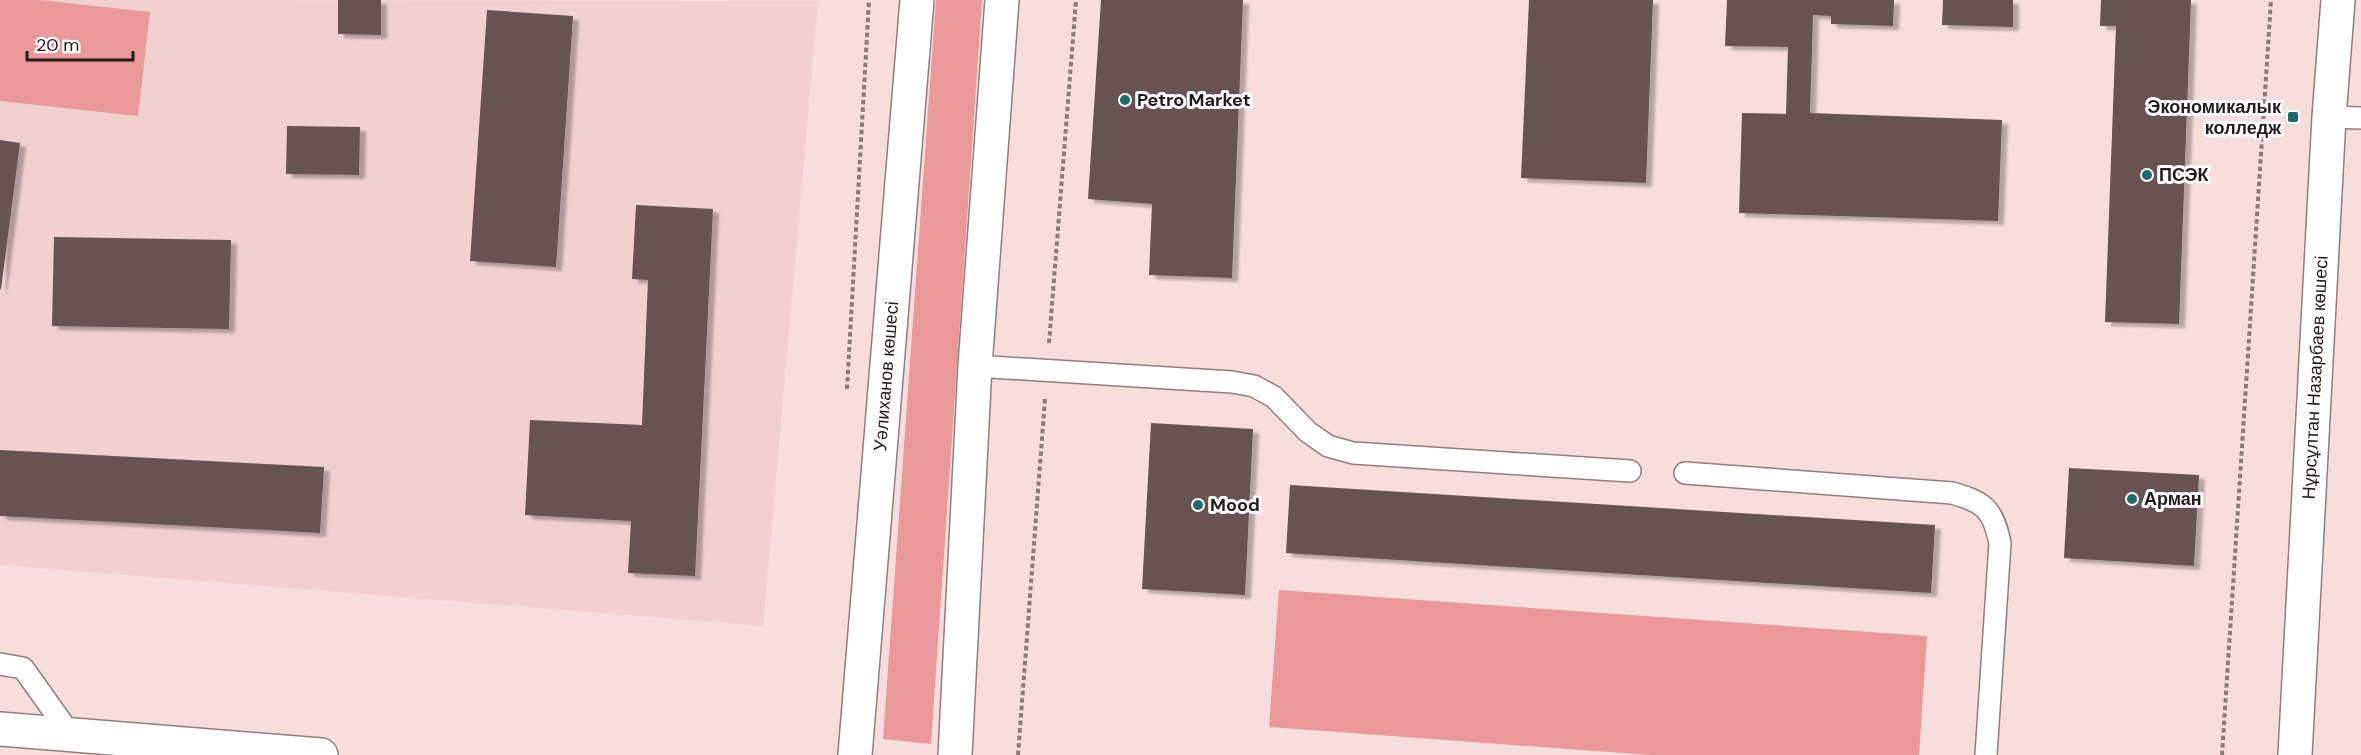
<svg xmlns="http://www.w3.org/2000/svg" width="2361" height="755" viewBox="0 0 2361 755" font-family="'DM Sans',sans-serif">
  <defs>
    <filter id="shadow"><feDropShadow dx="6" dy="4" stdDeviation="1.5" flood-color="#0004"/></filter>
  </defs>
  <rect width="100%" height="100%" fill="#f7dedd"/>
  <path fill="#f2d0d0" d="M 0,0 L 818,1 L 763,626 L 0,565 Z"/>
  <path fill="#ea9899" d="M 0,0 L 40,0 L 150,12 L 138,116 L 0,101 Z
    M 936,0 L 982,0 L 931,744 L 883,739 Z
    M 1279,590 L 1927,636 L 1919,755 L 1650,755 L 1269,727 Z"/>
  <path fill="#675252" filter="url(#shadow)" d="M 338,0 L 381,0 L 381,35 L 338,34 Z
    M 1101,0 L 1243,0 L 1232,278 L 1149,275 L 1152,204 L 1088,199 Z
    M 1529,0 L 1653,0 L 1646,183 L 1521,178 Z
    M 1727,0 L 1894,0 L 1893,26 L 1831,24 L 1831,16 L 1813,15 L 1810,113 L 2002,120 L 1998,221 L 1739,213 L 1742,113 L 1786,114 L 1788,47 L 1725,46 Z
    M 1943,0 L 2013,0 L 2013,27 L 1942,25 Z
    M 2101,0 L 2191,0 L 2179,324 L 2105,322 L 2116,26 L 2100,26 Z
    M 487,10 L 573,16 L 556,267 L 470,261 Z
    M 287,126 L 360,127 L 359,175 L 286,174 Z
    M 0,140 L 20,143 L 1,289 L 0,289 Z
    M 636,205 L 713,209 L 695,576 L 628,573 L 631,521 L 525,515 L 530,420 L 642,425 L 648,280 L 632,279 Z
    M 54,237 L 231,240 L 229,329 L 52,326 Z
    M 1151,423 L 1253,429 L 1245,595 L 1142,589 Z
    M 0,450 L 324,467 L 320,533 L 0,516 Z
    M 2069,468 L 2199,475 L 2194,566 L 2064,558 Z
    M 1290,485 L 1935,525 L 1931,593 L 1286,553 Z"/>
  <g fill="none" stroke-linecap="round" stroke-linejoin="round">
    <g stroke="#937d7d" stroke-width="24">
      <path id="lane" d="M 2329,117 L 2361,118
        M 975,366 L 1232,382 L 1254,386 L 1274,397 L 1308,432 L 1328,446 L 1353,453 L 1630,471
        M 1685,473 L 1952,493 C 1985,502 1993,510 2000,543 L 1986,755
        M 0,664 L 23,668 L 70,734"/>
    </g>
    <g stroke="#937d7d" stroke-width="36">
      <g id="secondary">
        <path id="s1" d="M 855,755 L 917,0"/>
        <path d="M 955,755 L 975,366 L 1002,0"/>
        <path id="s2" d="M 2295,755 L 2329,117 L 2338,0"/>
      </g>
    </g>
    <g stroke="#937d7d" stroke-width="36">
      <path id="primary" d="M 0,729 L 321,755"/>
    </g>
    <path stroke="#8a7a79" stroke-width="4" stroke-dasharray="4.5 3" stroke-linecap="butt" d="M 1049,343 L 1076,0
      M 847,389 L 869,0
      M 1018,755 L 1045,399
      M 2222,755 L 2271,0"/>
    <use href="#lane" stroke="#fff" stroke-width="21"/>
    <use href="#secondary" stroke="#fff" stroke-width="33"/>
    <use href="#primary" stroke="#fff" stroke-width="33"/>
  </g>
  <g fill="#1e6a6d" stroke="#fff" stroke-width="2">
    <circle cx="1125" cy="100" r="6"/>
    <rect x="2287" y="111" width="12" height="12" rx="3"/>
    <circle cx="2147" cy="175" r="6"/>
    <circle cx="2132" cy="499" r="6"/>
    <circle cx="1198" cy="505" r="6"/>
  </g>
  <g text-anchor="middle" dominant-baseline="central" stroke-width="6" stroke-linejoin="round" paint-order="stroke">
    <g font-size="18" font-weight="bold" fill="#241c1b" stroke="#fff" text-anchor="start">
      <text x="1137" y="100">Petro Market</text>
      <text x="2281" y="107" text-anchor="end">Экономикалык<tspan x="2281" dy="21">колледж</tspan></text>
      <text x="2159" y="175">ПСЭК</text>
      <text x="2144" y="499">Арман</text>
      <text x="1210" y="505">Mood</text>
    </g>
    <g font-size="18" fill="#241c1b" stroke="#fff">
      <text stroke="none"><textPath href="#s2" startOffset="378">Нұрсұлтан Назарбаев көшесі</textPath></text>
      <text stroke="none"><textPath href="#s1" startOffset="380">Уәлиханов көшесі</textPath></text>
    </g>
  </g>
  <path d="M27 51v9h106v-9" fill="none" stroke="#241c1b" stroke-width="3"/>
  <text x="36" y="51" font-size="18" fill="#241c1b" stroke="#ffffff" stroke-width="4.5" paint-order="stroke">20 m</text>
</svg>
